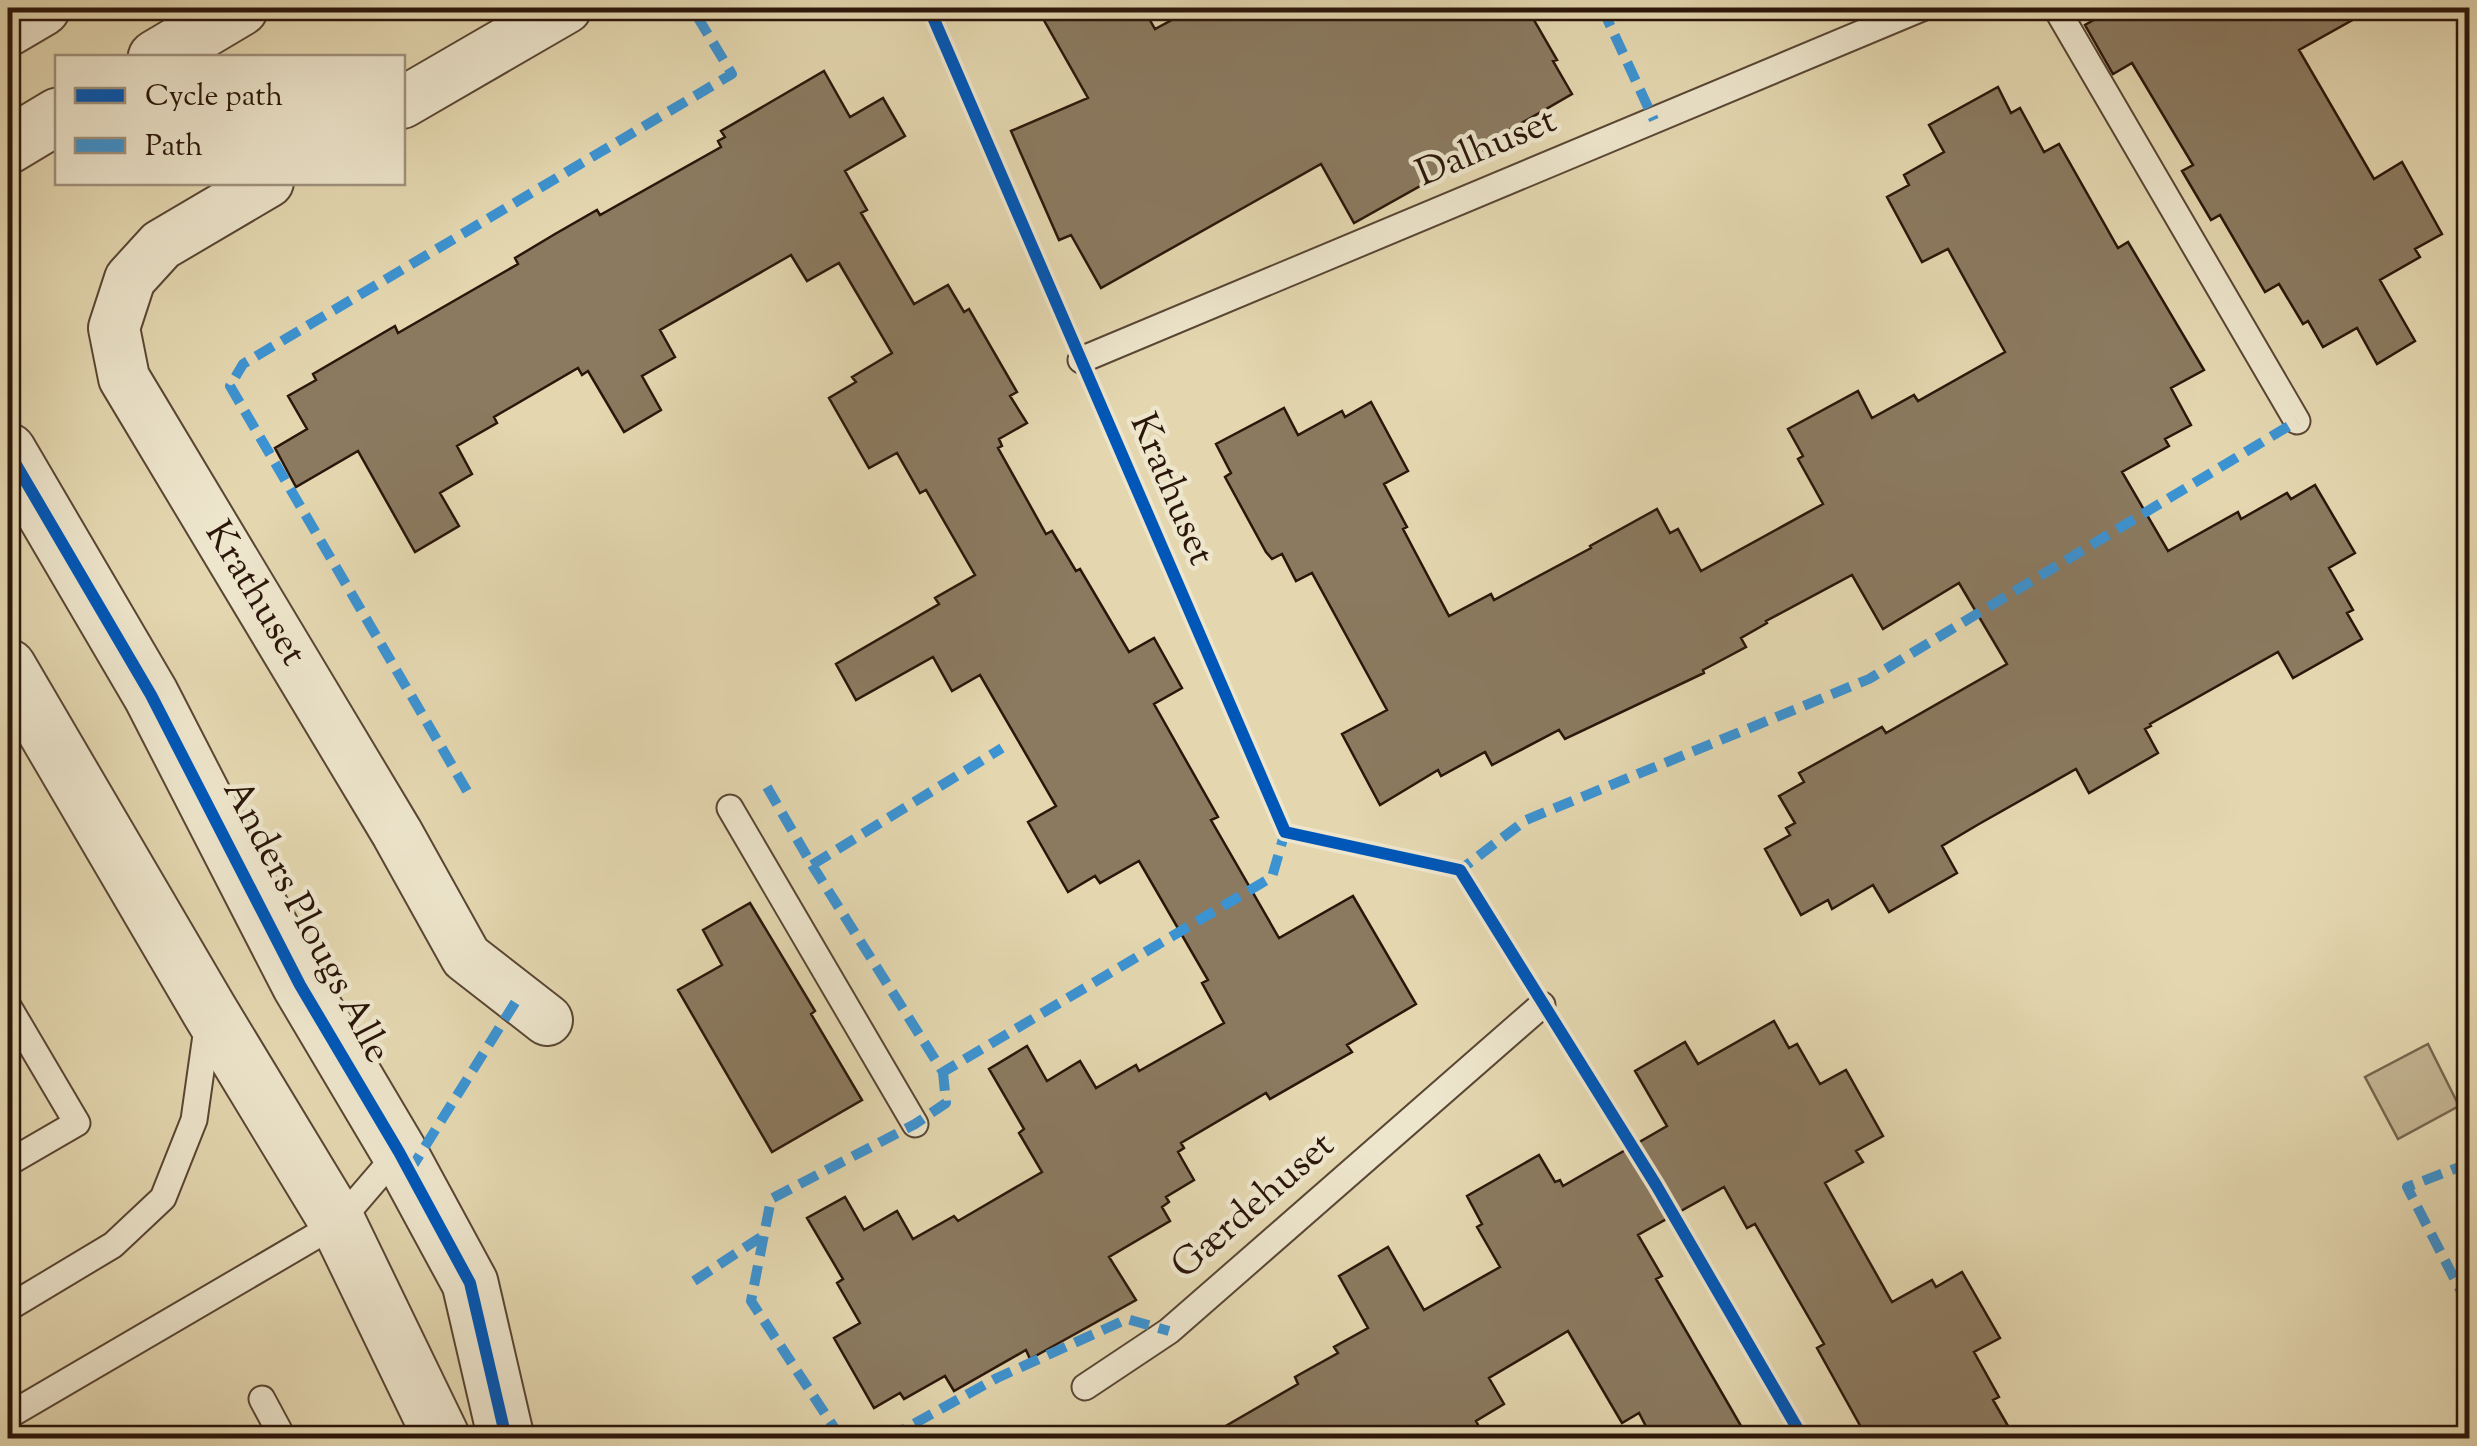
<svg xmlns="http://www.w3.org/2000/svg" width="2477" height="1446" viewBox="0 0 2477 1446" font-family="'Sorts Mill Goudy',serif">
  <rect width="100%" height="100%" fill="#e4d7b0"/>
  <filter id="stains"><feTurbulence type="fractalNoise" baseFrequency=".002" numOctaves="4"/><feColorMatrix values="0 0 0 0 .2 0 0 0 0 .09 0 0 0 0 .02 0 0 0 .5 -.17"/></filter>
  <radialGradient id="worn" r=".72"><stop offset=".6" stop-color="#630" stop-opacity="0"/><stop offset="1" stop-color="#630" stop-opacity=".3"/></radialGradient>
  <path fill="#c5b694" stroke="#78664f" stroke-width="2.5" d="M 2428,1044 L 2459,1106 L 2398,1139 L 2365,1077 Z"/>
  <path fill="#8b7a60" stroke="#2b160a" stroke-width="2.5" d="M 1037,8 L 1143,8 L 1155,29 L 1194,8 L 1527,8 L 1557,60 L 1553,61 L 1572,94 L 1501,135 L 1504,139 L 1354,223 L 1321,164 L 1101,288 L 1071,235 L 1059,240 L 1011,131 L 1088,98 Z
    M 2115,8 L 2374,8 L 2299,50 L 2374,179 L 2402,162 L 2442,234 L 2415,249 L 2420,257 L 2380,280 L 2415,341 L 2377,364 L 2357,328 L 2323,347 L 2308,321 L 2303,324 L 2279,284 L 2265,292 L 2220,215 L 2211,220 L 2182,171 L 2193,165 L 2132,63 L 2113,74 L 2085,25 Z
    M 824,71 L 850,117 L 883,98 L 905,136 L 845,171 L 867,210 L 861,213 L 914,304 L 948,285 L 964,312 L 969,309 L 1017,392 L 1010,396 L 1027,423 L 999,439 L 1002,446 L 998,448 L 1046,534 L 1052,531 L 1076,571 L 1080,569 L 1129,652 L 1154,638 L 1182,688 L 1154,704 L 1218,817 L 1211,820 L 1279,938 L 1353,896 L 1416,1004 L 1347,1045 L 1352,1052 L 1270,1099 L 1266,1093 L 1181,1143 L 1184,1148 L 1178,1152 L 1194,1180 L 1166,1197 L 1169,1202 L 1162,1207 L 1170,1221 L 1109,1257 L 1136,1300 L 1030,1359 L 1026,1350 L 954,1391 L 945,1376 L 904,1399 L 900,1393 L 874,1408 L 834,1338 L 860,1323 L 837,1283 L 843,1279 L 807,1218 L 845,1197 L 864,1230 L 897,1211 L 913,1239 L 954,1216 L 958,1221 L 1042,1172 L 1019,1133 L 1024,1129 L 989,1069 L 1027,1046 L 1047,1081 L 1080,1061 L 1096,1088 L 1136,1065 L 1139,1071 L 1224,1023 L 1202,983 L 1208,980 L 1139,861 L 1100,883 L 1095,876 L 1068,892 L 1028,822 L 1056,806 L 980,675 L 952,691 L 933,657 L 856,700 L 836,664 L 939,604 L 935,598 L 975,575 L 926,490 L 920,493 L 897,453 L 869,468 L 829,398 L 856,382 L 852,377 L 892,353 L 839,263 L 807,281 L 791,255 L 660,330 L 675,357 L 642,376 L 661,410 L 624,432 L 588,371 L 582,375 L 578,368 L 494,417 L 497,423 L 457,446 L 472,474 L 440,493 L 459,526 L 415,552 L 358,451 L 296,487 L 275,448 L 307,429 L 288,396 L 316,380 L 313,374 L 395,326 L 398,333 L 518,264 L 515,258 L 555,234 L 597,210 L 600,215 L 721,147 L 718,141 L 725,137 L 721,131 Z
    M 1998,87 L 2011,113 L 2020,108 L 2044,152 L 2059,144 L 2118,248 L 2128,242 L 2204,370 L 2171,388 L 2191,425 L 2165,439 L 2169,446 L 2122,472 L 2168,551 L 2238,512 L 2241,519 L 2287,493 L 2291,499 L 2315,485 L 2355,553 L 2329,568 L 2353,610 L 2347,613 L 2362,639 L 2293,678 L 2278,652 L 2150,724 L 2151,726 L 2145,729 L 2158,753 L 2089,793 L 2076,769 L 1979,824 L 1942,846 L 1957,873 L 1889,912 L 1873,885 L 1832,909 L 1828,900 L 1801,915 L 1765,849 L 1790,835 L 1786,828 L 1795,823 L 1779,796 L 1804,782 L 1799,773 L 1882,727 L 1886,733 L 2007,664 L 1959,583 L 1883,629 L 1852,575 L 1766,621 L 1767,623 L 1741,638 L 1746,647 L 1703,670 L 1704,673 L 1565,739 L 1559,730 L 1492,765 L 1485,752 L 1441,776 L 1438,770 L 1380,805 L 1342,734 L 1387,710 L 1312,573 L 1296,581 L 1282,554 L 1272,559 L 1266,552 L 1225,477 L 1231,473 L 1216,444 L 1284,408 L 1298,435 L 1342,411 L 1345,417 L 1371,402 L 1408,471 L 1384,484 L 1407,527 L 1403,529 L 1449,616 L 1491,594 L 1494,600 L 1591,548 L 1590,546 L 1657,509 L 1670,533 L 1678,529 L 1701,571 L 1823,504 L 1798,459 L 1803,456 L 1788,429 L 1858,391 L 1872,418 L 1914,395 L 1918,401 L 2005,352 L 1948,249 L 1922,262 L 1887,197 L 1909,185 L 1904,175 L 1944,152 L 1929,125 Z
    M 750,903 L 815,1011 L 811,1014 L 862,1100 L 772,1152 L 678,990 L 722,965 L 703,930 Z
    M 1774,1021 L 1789,1048 L 1797,1044 L 1820,1084 L 1846,1070 L 1883,1136 L 1856,1151 L 1863,1162 L 1825,1183 L 1892,1302 L 1932,1280 L 1936,1287 L 1962,1272 L 2000,1338 L 1974,1352 L 1999,1397 L 1993,1400 L 2015,1438 L 1867,1438 L 1817,1348 L 1824,1344 L 1755,1224 L 1747,1228 L 1724,1187 L 1638,1235 L 1662,1276 L 1656,1279 L 1748,1438 L 1652,1438 L 1639,1413 L 1622,1423 L 1568,1331 L 1489,1378 L 1504,1404 L 1476,1421 L 1485,1438 L 1205,1438 L 1298,1384 L 1295,1377 L 1338,1353 L 1334,1347 L 1368,1328 L 1339,1276 L 1388,1247 L 1424,1310 L 1500,1267 L 1477,1227 L 1482,1224 L 1467,1196 L 1539,1155 L 1555,1182 L 1560,1180 L 1563,1186 L 1667,1126 L 1635,1071 L 1685,1042 L 1698,1064 Z"/>
  <g fill="none" stroke-linecap="round" stroke-linejoin="round">
    <g stroke="#594634" stroke-width="29">
      <path id="service" d="M 2056,8 L 2297,421
        M 1081,360 L 1922,8
        M 730,808 L 915,1124
        M 8,1006 L 77,1123 L 8,1163
        M 8,1308 L 113,1245 L 163,1198 L 194,1120 L 208,1021
        M 1085,1387 L 1169,1331 L 1542,1005
        M 262,1399 L 283,1438
        M 8,1416 L 338,1223 L 399,1152"/>
    </g>
    <g stroke="#594634" stroke-width="54">
      <g id="minor">
        <path d="M 402,103 L 566,8"/>
        <path id="s1" d="M 268,182 L 161,245 L 130,279 L 114,328 L 124,378 L 397,833 L 466,957 L 547,1020"/>
      </g>
    </g>
    <g stroke="#594634" stroke-width="59">
      <path id="tertiary" d="M 8,28 L 42,8
        M 156,58 L 240,8
        M 8,146 L 58,116
        M 8,451 L 151,695 L 300,985 L 399,1152 L 470,1283 L 506,1438
        M 8,667 L 209,1010 L 338,1223 L 442,1438"/>
    </g>
    <use href="#service" stroke="#ede5cc" stroke-width="25"/>
    <use href="#minor" stroke="#ede5cc" stroke-width="50"/>
    <use href="#tertiary" stroke="#ede5cc" stroke-width="55"/>
    <path stroke="#3c93d2" stroke-width="10" stroke-dasharray="20 10" stroke-linecap="butt" d="M 1602,8 L 1654,120
      M 767,787 L 812,865 L 1002,748
      M 467,791 L 230,386 L 243,364 L 732,74 L 692,8
      M 812,865 L 943,1072 L 1272,877 L 1285,832
      M 1463,876 L 1460,870 L 1526,820 L 1869,679 L 2297,421
      M 2470,1163 L 2407,1187 L 2470,1309
      M 409,1172 L 518,998
      M 694,1281 L 764,1235
      M 841,1438 L 751,1301 L 771,1199 L 915,1124 L 946,1103 L 943,1072
      M 888,1438 L 997,1378 L 1127,1319 L 1169,1331"/>
    <g stroke="#ede5cc" stroke-width="19">
      <path id="cycleway" d="M 929,8 L 1285,832 L 1460,870 L 1656,1185 L 1803,1438
        M 8,451 L 151,695 L 300,985 L 399,1152 L 470,1283 L 506,1438"/>
    </g>
    <use href="#cycleway" stroke="#0057b8" stroke-width="12"/>
  </g>
  <g text-anchor="middle" dominant-baseline="central" stroke-width="9" stroke-linejoin="round" paint-order="stroke">
    <g font-size="38" fill="#2b160a" stroke="#ede5cc">
      <text transform="translate(1487 149) rotate(-23)">Dalhuset</text>
      <text transform="translate(1170 490) rotate(67)">Krathuset</text>
      <text stroke="none"><textPath href="#s1" startOffset="525">Krathuset</textPath></text>
      <text transform="translate(305 922) rotate(62)">Anders Plougs Alle</text>
      <text transform="translate(1254 1207) rotate(-41)">Gærdehuset</text>
    </g>
  </g>
  <rect width="2477" height="1446" fill="none" stroke="#e4d7b0" stroke-width="40"/>
  <rect x="10" y="10" width="2457" height="1426" fill="none" stroke="#2b160a" stroke-width="5"/>
  <rect x="20" y="20" width="2437" height="1406" fill="none" stroke="#2b160a" stroke-width="2.5"/>
  <rect x="55" y="55" width="350" height="130" fill="#ede5cc" stroke="#9f927e" stroke-width="2.5"/>
  <rect x="75" y="88" width="50" height="15" fill="#0057b8" stroke="#9f927e" stroke-width="2.5"/>
  <text x="145" y="105" font-size="30" fill="#2b160a">Cycle path</text>
  <rect x="75" y="138" width="50" height="15" fill="#3c93d2" stroke="#9f927e" stroke-width="2.5"/>
  <text x="145" y="155" font-size="30" fill="#2b160a">Path</text>
  <rect width="100%" height="100%" filter="url(#stains)"/>
  <rect width="100%" height="100%" fill="url(#worn)"/>
</svg>
